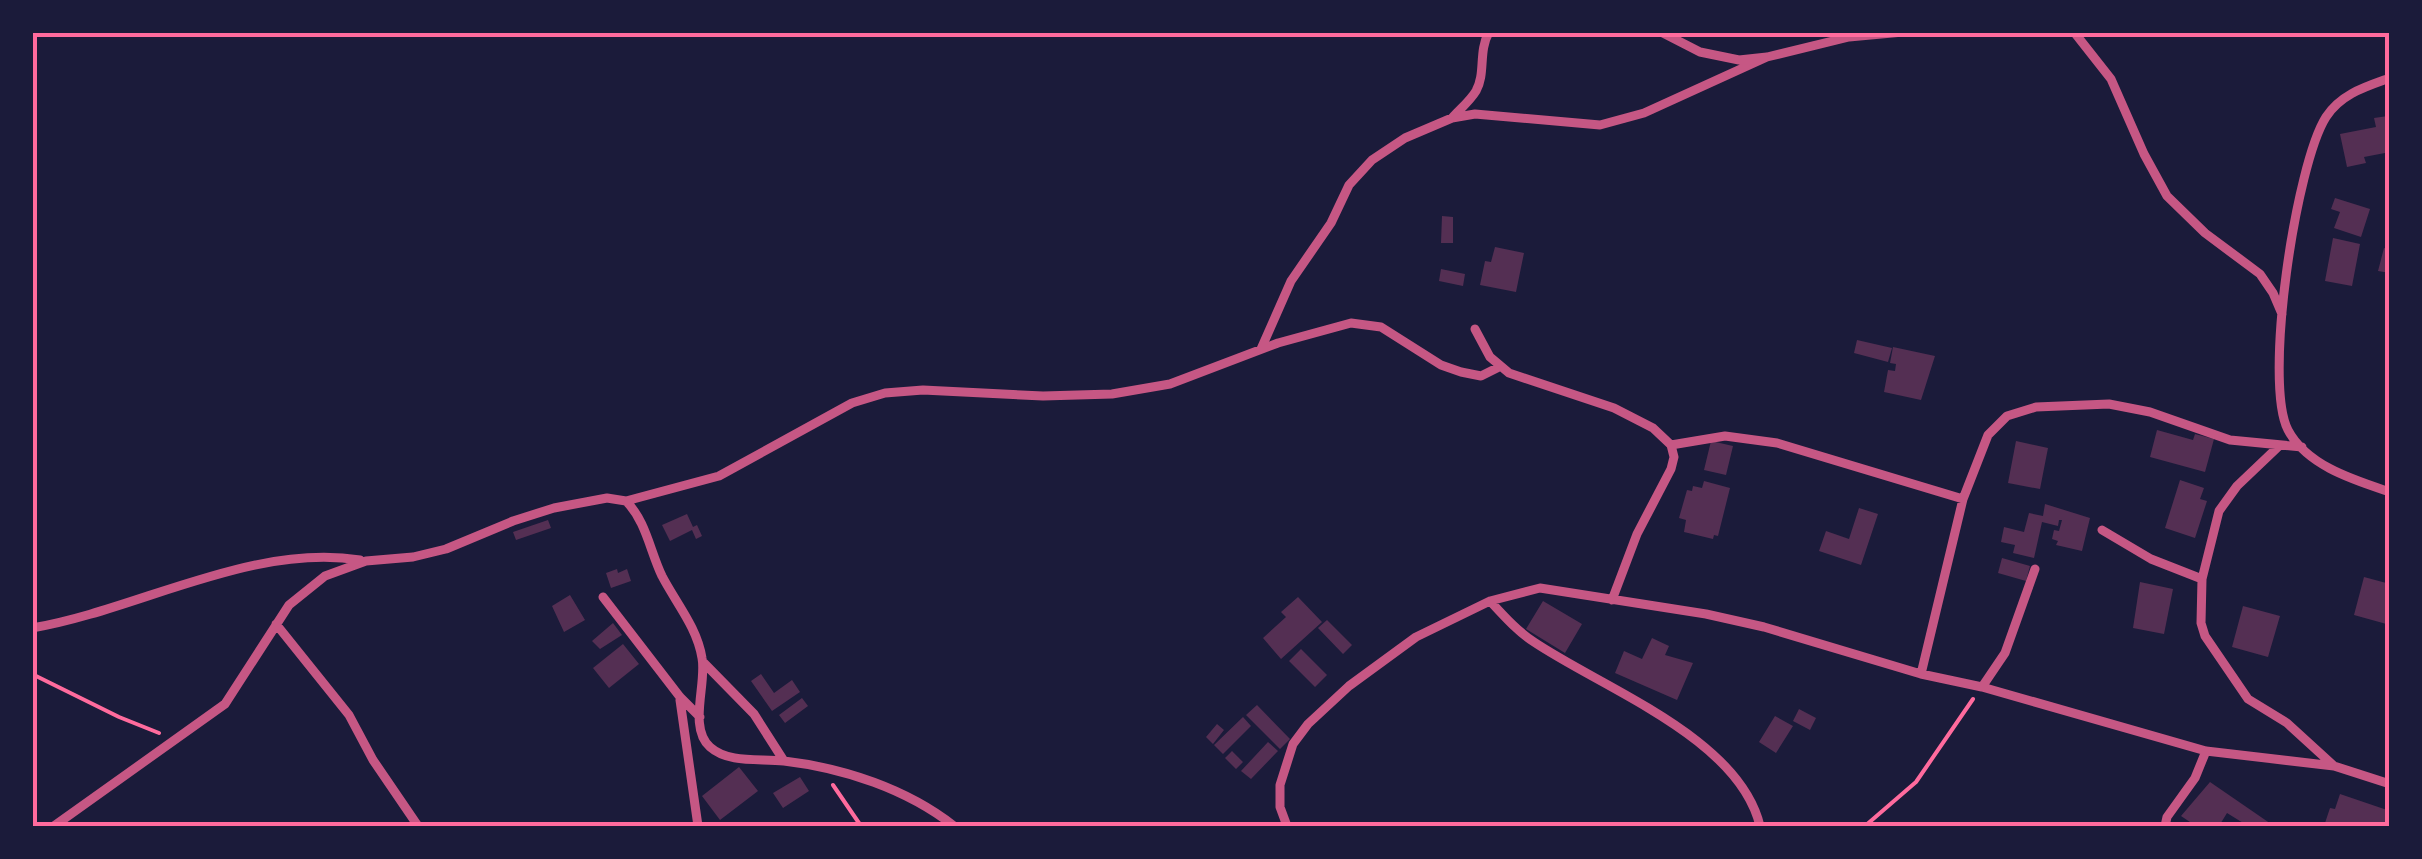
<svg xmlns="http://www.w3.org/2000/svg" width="2422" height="859" viewBox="0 0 2422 859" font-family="'PT Serif',serif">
  <rect width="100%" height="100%" fill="#1b1b3a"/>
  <path fill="#542f53" d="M 2388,116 L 2390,152 L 2364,157 L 2366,163 L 2347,167 L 2340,134 L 2376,127 L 2374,118 Z
    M 2335,198 L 2370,209 L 2361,237 L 2334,228 L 2340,212 L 2331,209 Z
    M 1442,216 L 1453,217 L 1453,243 L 1441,243 Z
    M 2333,238 L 2360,244 L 2352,286 L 2325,281 Z
    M 1495,247 L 1524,253 L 1516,292 L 1480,285 L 1485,261 L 1491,262 Z
    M 2384,248 L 2390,250 L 2390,273 L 2378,271 Z
    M 1441,269 L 1465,274 L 1463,286 L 1439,281 Z
    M 1857,340 L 1892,348 L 1888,362 L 1854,353 Z
    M 1893,347 L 1935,356 L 1921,400 L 1884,392 L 1888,370 L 1895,371 L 1896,364 L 1890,363 Z
    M 2157,430 L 2193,440 L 2195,434 L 2214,439 L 2205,472 L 2150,457 Z
    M 1711,441 L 1733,446 L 1726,475 L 1704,470 Z
    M 2016,441 L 2048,448 L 2040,489 L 2008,483 Z
    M 2180,480 L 2204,488 L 2200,499 L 2207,501 L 2195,538 L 2165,528 Z
    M 1704,481 L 1730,488 L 1718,536 L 1714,535 L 1713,539 L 1684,532 L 1686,520 L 1679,518 L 1687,490 L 1692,491 L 1693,486 L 1702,488 Z
    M 2045,504 L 2090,518 L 2082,551 L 2056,545 L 2058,541 L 2052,539 L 2054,530 L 2059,531 L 2062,520 L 2059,520 L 2058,526 L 2042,522 L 2034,558 L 2013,553 L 2015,545 L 2001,542 L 2004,527 L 2024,532 L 2029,513 L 2043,516 Z
    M 1859,508 L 1878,514 L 1861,565 L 1819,551 L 1826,531 L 1849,539 Z
    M 687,514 L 693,527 L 697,525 L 702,536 L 696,539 L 692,530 L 670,541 L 662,525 Z
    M 548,520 L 551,528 L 516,540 L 513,532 Z
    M 2002,558 L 2030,566 L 2026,581 L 1998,573 Z
    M 617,569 L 618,573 L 627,569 L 631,581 L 611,588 L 606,573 Z
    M 2364,577 L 2390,584 L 2390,625 L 2354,615 Z
    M 2140,582 L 2173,589 L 2164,634 L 2133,628 Z
    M 570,595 L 585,620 L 564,632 L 552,606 Z
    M 1298,597 L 1322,622 L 1281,659 L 1263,638 L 1286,617 L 1281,612 Z
    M 1543,601 L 1582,624 L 1565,653 L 1526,629 Z
    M 2243,606 L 2280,616 L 2268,657 L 2232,647 Z
    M 1327,620 L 1352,645 L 1343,654 L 1318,628 Z
    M 613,623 L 622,635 L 600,649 L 592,641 Z
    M 1652,638 L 1669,646 L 1665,655 L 1693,663 L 1677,700 L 1615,673 L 1624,651 L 1642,659 Z
    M 623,644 L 639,664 L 609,688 L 593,668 Z
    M 1301,649 L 1327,675 L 1315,687 L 1289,661 Z
    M 761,674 L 774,693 L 792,680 L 800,692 L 772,711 L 751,681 Z
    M 802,698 L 808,706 L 785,723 L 779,715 Z
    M 1257,705 L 1290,739 L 1280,749 L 1246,715 Z
    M 1799,709 L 1816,718 L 1810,730 L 1793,721 Z
    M 1775,716 L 1793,726 L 1776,753 L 1759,742 Z
    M 1243,717 L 1251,726 L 1223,754 L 1214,745 Z
    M 1217,724 L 1224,730 L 1213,744 L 1206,737 Z
    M 1268,742 L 1278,751 L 1251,779 L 1241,771 Z
    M 1232,751 L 1243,762 L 1236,769 L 1225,758 Z
    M 739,767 L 758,791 L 720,820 L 702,796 Z
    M 800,777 L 809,791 L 783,808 L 773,793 Z
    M 2210,782 L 2274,826 L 2248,826 L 2227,813 L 2219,826 L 2196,826 L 2181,816 Z
    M 2340,794 L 2390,811 L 2387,826 L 2324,826 L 2330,808 L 2335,809 Z"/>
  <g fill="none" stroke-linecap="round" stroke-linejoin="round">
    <path stroke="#ff6b9d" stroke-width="4" d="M 32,674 L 119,717 L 159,733
      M 833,785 L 861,826
      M 1865,826 L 1916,782 L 1973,699"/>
    <path stroke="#c65784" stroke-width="9" d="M 1661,32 L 1700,52 L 1739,60 L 1767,57 L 1849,37 L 1903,32
      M 2074,32 L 2111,79 L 2144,154 L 2167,196 L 2205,233 L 2260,274 L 2273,293 L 2282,314
      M 2390,78 C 2365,87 2341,94 2326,117 C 2296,164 2263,382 2288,430 C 2307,466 2354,480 2390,492
      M 1452,118 C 1460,109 1470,101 1476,91 C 1486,73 1478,52 1489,32
      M 1475,329 L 1490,357 L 1509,373 L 1614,408 L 1653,428 L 1671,445 L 1674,457 L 1671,469 L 1637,534 L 1612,600
      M 1261,349 L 1291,281 L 1331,223 L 1349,185 L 1372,160 L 1405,138 L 1452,118 L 1475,114 L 1600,125 L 1644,113 L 1767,57
      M 1671,445 L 1725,436 L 1777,443 L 1963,499
      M 2279,446 L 2237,486 L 2219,511 L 2202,579 L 2201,623 L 2205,636 L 2248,699 L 2287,723 L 2333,765
      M 626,501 C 646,521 650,551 662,576 C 676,603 697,627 702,658 C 707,684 688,727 710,747 C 729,764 761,758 784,761 C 844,768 907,789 954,826
      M 2102,530 L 2151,559 L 2202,579
      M 603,597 L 680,697 L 700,717
      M 1490,601 C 1503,615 1517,631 1534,642 C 1604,689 1739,738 1760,826
      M 276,624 L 349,715 L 373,760 L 418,826
      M 32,628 C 138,610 251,543 360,560
      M 704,663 L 754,714 L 784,761
      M 1921,674 L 1963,499 L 1988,435 L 2007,416 L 2036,407 L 2109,404 L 2150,412 L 2230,440 L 2302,447
      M 1982,687 L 2005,653 L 2035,569
      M 680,700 L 698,826
      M 54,826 L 225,704 L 289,605 L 325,576 L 366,561 L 413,557 L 446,549 L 513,521 L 554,508 L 607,498 L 626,501 L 719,476 L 852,403 L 885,393 L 923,390 L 1043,396 L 1112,394 L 1170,384 L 1278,343 L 1351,323 L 1381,327 L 1441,365 L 1461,372 L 1481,376 L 1499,367
      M 1287,826 L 1280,807 L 1280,785 L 1293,744 L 1308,724 L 1349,686 L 1416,637 L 1490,601 L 1540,588 L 1706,614 L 1764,627 L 1921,674 L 1982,687 L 2206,751 L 2334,766 L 2390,784
      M 2165,826 L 2167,817 L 2195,778 L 2206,751"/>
  </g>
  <rect width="2422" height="859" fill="none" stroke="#1b1b3a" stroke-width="70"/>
  <rect x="35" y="35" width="2352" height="789" fill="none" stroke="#ff6b9d" stroke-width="4"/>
</svg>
